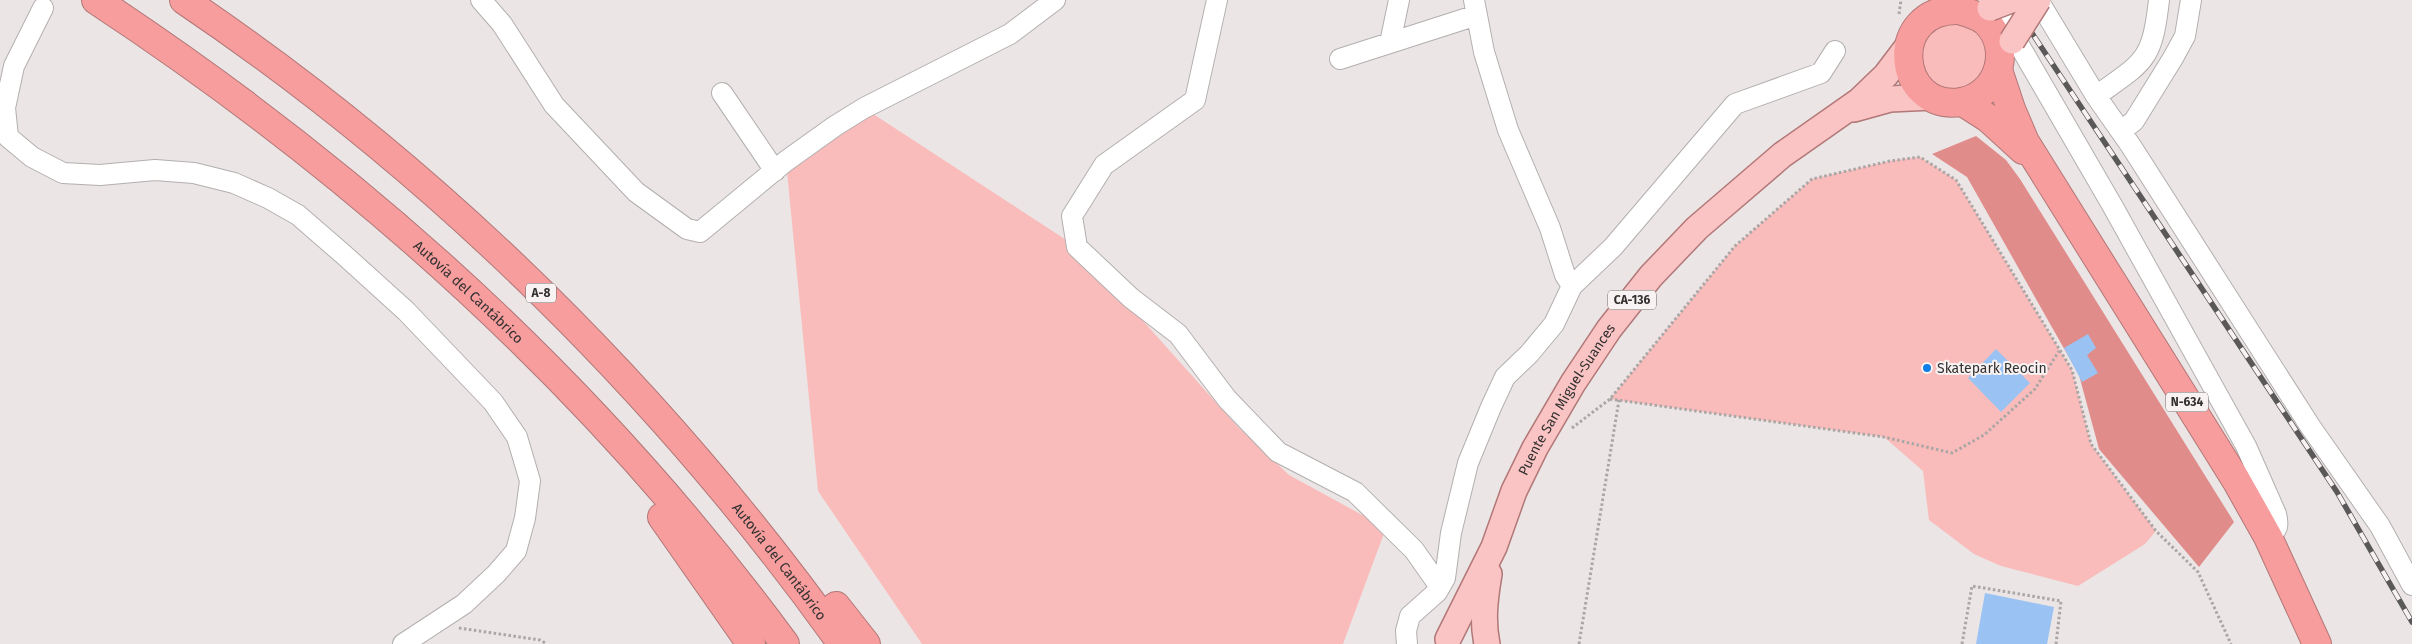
<svg xmlns="http://www.w3.org/2000/svg" width="2412" height="644" viewBox="0 0 2412 644" font-family="'Fira Sans',sans-serif">
  <rect width="100%" height="100%" fill="#ebe5e5"/>
  <path fill="#fabcbb" d="M 1965,21 L 1990,45 L 1984,78 L 1954,93 L 1932,85 L 1918,64 L 1922,39 L 1930,29 Z
    M 864,108 L 1077,247 L 1237,426 L 1289,475 L 1386,528 L 1343,644 L 922,644 L 818,491 L 786,161 Z
    M 1920,157 L 1956,180 L 2072,370 L 2091,444 L 2156,531 L 2145,544 L 2078,586 L 2001,566 L 1974,554 L 1929,520 L 1923,471 L 1884,437 L 1610,399 L 1735,246 L 1812,179 L 1890,161 Z"/>
  <path fill="#e08c8b" d="M 1976,136 L 2006,160 L 2020,179 L 2234,522 L 2199,567 L 2099,449 L 2079,375 L 1967,177 L 1932,154 Z"/>
  <path fill="#9ac3f4" d="M 2088,334 L 2096,348 L 2087,355 L 2098,373 L 2082,382 L 2064,348 Z
    M 1996,349 L 2030,383 L 2001,412 L 1968,378 Z
    M 1985,593 L 2054,607 L 2047,644 L 1976,644 Z"/>
  <g fill="none" stroke-linecap="round" stroke-linejoin="round">
    <g stroke="#b4afaf" stroke-width="22">
      <path id="minor" d="M 481,0 L 502,24 L 554,105 L 636,192 L 687,229 L 700,232 L 786,161 L 835,126 L 864,108 L 1010,34 L 1055,0
        M 1217,0 L 1195,100 L 1104,165 L 1072,216 L 1077,247 L 1131,298 L 1178,334 L 1227,399 L 1278,452 L 1355,492 L 1414,550 L 1440,587
        M 1993,0 L 2112,205 L 2246,446 L 2276,514 C 2279,526 2278,530 2268,537
        M 2038,0 L 2096,96 L 2131,146 L 2310,426 L 2380,526 L 2412,585
        M 43,8 L 14,66 L 5,108 L 8,137 L 32,157 L 63,173 L 100,175 L 155,170 L 194,173 L 234,183 L 268,198 L 298,215 L 343,254 L 406,311 L 493,402 L 517,437 L 530,481 L 525,518 L 516,551 L 496,574 L 464,604 L 403,644
        M 1390,43 L 1399,0
        M 1340,59 L 1477,15
        M 722,93 L 775,171
        M 2096,96 C 2145,61 2152,61 2159,0
        M 2121,131 L 2134,121 L 2173,58 L 2185,36 L 2191,0
        M 1572,286 L 1613,247 L 1735,104 L 1821,73 L 1835,51
        M 1407,644 L 1406,631 L 1410,616 L 1437,592 L 1445,578 L 1451,533 L 1468,463 L 1491,407 L 1505,377 L 1529,354 L 1554,324 L 1572,286 L 1565,275 L 1550,228 L 1508,130 L 1484,52 L 1474,0"/>
    </g>
    <g stroke="#b27777" stroke-width="28">
      <g id="major">
        <path d="M 1854,109 L 1890,99 L 1932,97"/>
        <path id="s1" d="M 1448,639 L 1494,547 L 1514,491 L 1535,448 L 1573,383 L 1609,329 L 1651,276 L 1697,228 L 1782,155 L 1859,101 L 1886,75 L 1908,46"/>
        <path d="M 1487,644 C 1482,620 1485,598 1489,574"/>
      </g>
    </g>
    <g stroke="#b27777" stroke-width="30">
      <g id="highway">
        <path id="s2" d="M 96,0 C 360,174 597,388 785,644"/>
        <path id="s3" d="M 184,0 C 439,172 663,394 842,644"/>
        <path d="M 1949,0 C 1952,3 1956,8 1960,10 C 1970,14 1979,15 1987,23 C 2013,50 1998,96 1961,102 C 1896,112 1886,7 1960,10"/>
        <path d="M 1998,70 L 2011,109 L 2025,142 L 2236,480 L 2268,537 L 2317,644"/>
        <path d="M 1963,102 L 1988,118 L 2023,150"/>
        <path d="M 662,517 L 751,644"/>
        <path d="M 836,606 L 866,644"/>
      </g>
    </g>
    <path stroke="#aba6a6" stroke-width="3" stroke-dasharray="2.5 2.5" stroke-linecap="butt" d="M 1899,14 L 1901,0
      M 1610,399 L 1884,437 L 1952,453 L 1984,435 L 2035,389 L 2059,351
      M 1572,428 L 1610,399 L 1735,246 L 1812,179 L 1890,161 L 1920,157 L 1956,180 L 2072,370 L 2091,444 L 2156,531 L 2198,572 L 2231,644
      M 459,628 L 540,640 L 547,644
      M 1579,644 L 1619,400
      M 1962,644 L 1972,586 L 2061,601 L 2056,644"/>
    <use href="#minor" stroke="#fff" stroke-width="20"/>
    <use href="#major" stroke="#fac4c4" stroke-width="25"/>
    <use href="#highway" stroke="#f79d9d" stroke-width="28"/>
    <g stroke="#5a5858" stroke-width="5.5">
      <path id="rail" d="M 2010,0 L 2337,492 L 2412,622"/>
    </g>
    <use href="#rail" stroke="#f8f3f2" stroke-width="4" stroke-dasharray="11" stroke-linecap="butt"/>
    <g stroke="#b27777" stroke-width="28" stroke-linecap="butt">
      <path id="major-bridge" d="M 1990,8 L 2011,0
        M 2012,41 L 2038,0"/>
    </g>
    <use href="#major-bridge" stroke="#fac4c4" stroke-width="25"/>
  </g>
  <circle fill="#0f7fe6" stroke="#f8f3f2" stroke-width="2" cx="1927" cy="368" r="5"/>
  <g text-anchor="middle" dominant-baseline="central" stroke-width="4" stroke-linejoin="round" paint-order="stroke">
    <g fill="#f8f3f2" stroke="#6d6a6a" stroke-width="1">
      <rect x="526" y="283.5" width="30" height="19" rx="4"/>
      <rect x="1608" y="290.5" width="48" height="19" rx="4"/>
      <rect x="2166" y="392.5" width="42" height="19" rx="4"/>
    </g>
    <g font-size="12" font-weight="bold" fill="#323030">
      <text x="541" y="293">A-8</text>
      <text x="1632" y="300">CA-136</text>
      <text x="2187" y="402">N-634</text>
    </g>
    <g font-size="14" fill="#323030" stroke="#f8f3f2">
      <text stroke="none"><textPath href="#s2" startOffset="474">Autovía del Cantábrico</textPath></text>
      <text stroke="none"><textPath href="#s1" startOffset="268">Puente San Miguel-Suances</textPath></text>
      <text stroke="none"><textPath href="#s3" startOffset="822">Autovía del Cantábrico</textPath></text>
    </g>
    <g font-size="14" fill="#323030" stroke="#f8f3f2" text-anchor="start">
      <text x="1937" y="368">Skatepark Reocin</text>
    </g>
  </g>
</svg>
